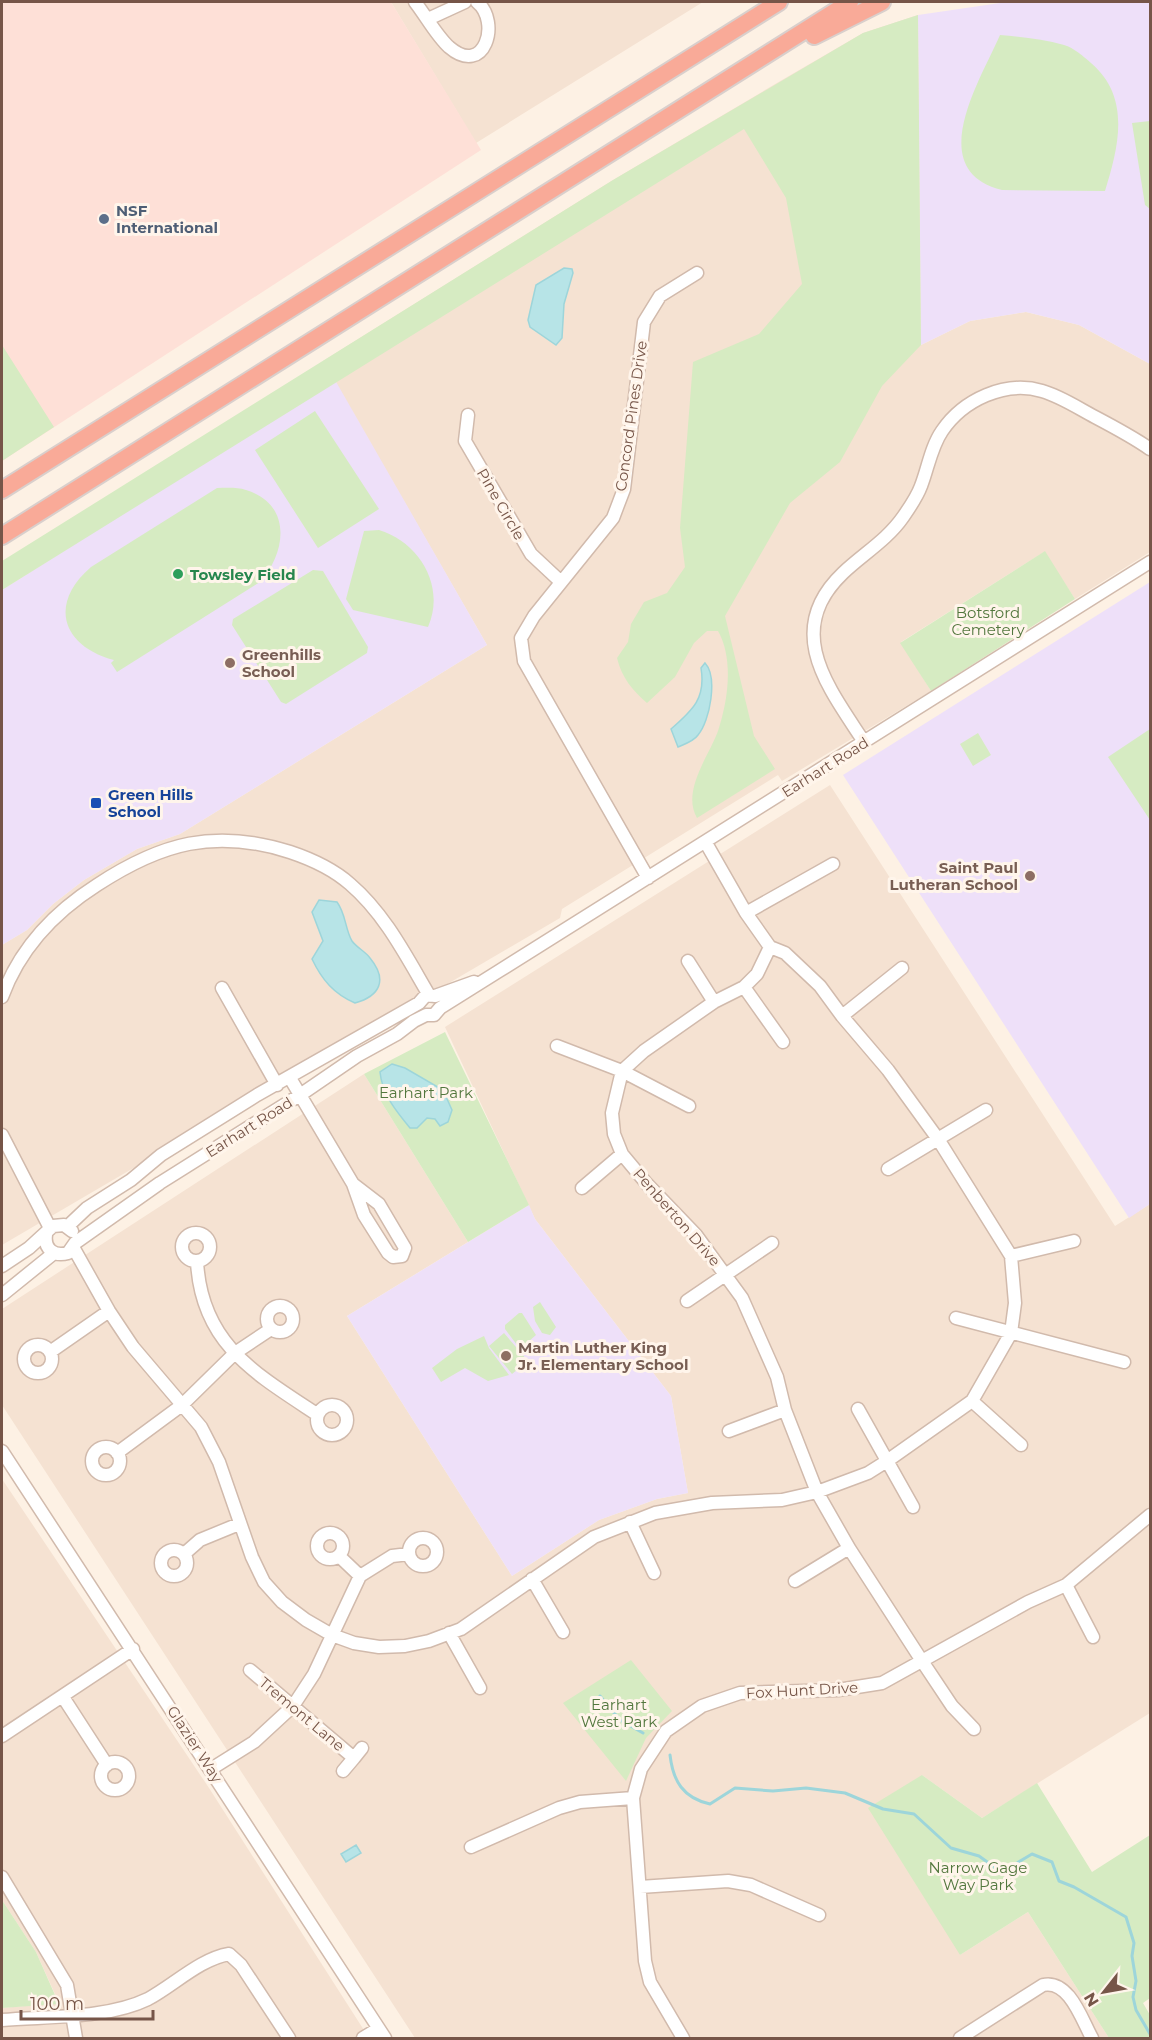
<svg xmlns="http://www.w3.org/2000/svg" width="1152" height="2040" viewBox="0 0 1152 2040" font-family="Montserrat,sans-serif">
  <rect width="100%" height="100%" fill="#fdf1e4"/>
  <path fill="#f5e2d2" d="M 391,2 L 703,2 L 476,143 Z
    M 918,15 L 921,345 L 970,321 L 1026,312 L 1079,325 L 1150,364 L 1150,552 L 1075,599 L 1044,552 L 901,642 L 931,691 L 782,781 L 778,775 L 562,909 L 560,918 L 2,1245 L 2,945 L 27,930 L 53,904 L 84,880 L 137,849 L 180,834 L 487,645 L 323,361 L 613,180 L 782,80 L 863,33 Z
    M 830,785 L 1115,1226 L 1150,1204 L 1150,1713 L 982,1818 L 922,1775 L 960,1955 L 1028,1912 L 1109,2038 L 415,2038 L 2,1405 L 2,1309 L 364,1074 L 468,1242 L 347,1316 L 512,1576 L 599,1520 L 657,1499 L 688,1493 L 671,1396 L 535,1219 L 445,1027 Z
    M 2,1479 L 209,1788 L 369,2038 L 2,2038 L 2,2008 L 59,2003 L 36,1952 L 2,1900 Z"/>
  <path fill="#fee0d7" d="M 2,2 L 391,2 L 481,150 L 2,461 Z"/>
  <path fill="#eee0f9" d="M 1007,2 L 1150,2 L 1150,364 L 1079,325 L 1026,312 L 970,321 L 921,345 L 918,15 Z
    M 335,380 L 487,645 L 180,834 L 137,849 L 84,880 L 53,904 L 27,930 L 2,945 L 2,590 Z
    M 1150,582 L 1150,1204 L 1129,1218 L 843,775 Z
    M 529,1205 L 535,1219 L 671,1396 L 688,1493 L 657,1499 L 599,1520 L 512,1576 L 347,1316 Z"/>
  <path fill="#d6ebc2" d="M 918,15 L 921,345 L 882,386 L 840,462 L 790,503 L 725,616 L 754,736 L 775,769 L 697,818 C 681,791 710,754 718,731 C 728,701 734,659 718,631 L 707,631 L 694,643 L 675,677 L 647,703 C 632,690 622,678 617,658 L 628,642 L 631,624 L 644,602 L 667,593 L 685,567 L 680,528 L 693,362 L 759,334 L 802,284 L 786,198 L 744,129 L 2,590 L 2,561 L 613,180 L 863,33 Z
    M 1000,35 C 1021,37 1044,39 1064,45 C 1074,48 1083,56 1091,63 C 1131,97 1119,146 1105,191 L 1002,190 C 923,170 980,81 1000,35 Z
    M 1150,121 L 1150,209 L 1145,205 L 1132,123 Z
    M 2,345 L 54,427 L 2,461 Z
    M 315,411 L 379,509 L 318,548 L 255,450 Z
    M 217,488 C 226,488 237,487 246,490 C 292,504 287,552 260,582 L 117,672 L 111,663 L 114,660 C 62,646 48,604 91,567 Z
    M 379,530 C 419,542 446,586 428,627 L 353,610 L 346,599 L 364,531 Z
    M 1045,551 L 1075,599 L 931,691 L 900,643 Z
    M 313,570 L 323,571 L 368,647 L 367,653 L 286,704 L 281,702 L 232,625 L 233,619 Z
    M 1150,729 L 1150,820 L 1108,757 Z
    M 978,733 L 991,755 L 973,766 L 960,744 Z
    M 445,1032 L 529,1205 L 468,1242 L 364,1074 Z
    M 540,1302 L 556,1327 L 550,1335 L 542,1333 L 535,1321 L 533,1307 Z
    M 519,1313 L 522,1313 L 536,1335 L 520,1349 L 505,1329 L 505,1325 Z
    M 504,1333 L 528,1361 L 512,1374 L 489,1346 Z
    M 484,1336 L 489,1348 L 509,1375 L 488,1381 L 465,1368 L 441,1382 L 432,1368 L 457,1349 Z
    M 631,1660 L 672,1711 L 646,1738 L 626,1781 L 563,1703 Z
    M 922,1775 L 982,1818 L 1037,1783 L 1092,1872 L 1150,1835 L 1150,1998 L 1143,2003 L 1150,2015 L 1150,2038 L 1109,2038 L 1028,1912 L 960,1955 L 868,1808 Z
    M 2,1900 L 36,1952 L 59,2004 L 2,2008 Z"/>
  <path fill="#b7e4e7" stroke="#9dd5da" stroke-width="1.5" d="M 564,268 L 572,269 L 573,273 L 564,304 L 562,338 L 556,345 L 530,327 L 528,320 L 536,285 Z
    M 705,663 C 718,677 710,721 698,735 C 694,741 685,744 678,747 L 671,729 C 693,710 706,698 701,668 Z
    M 319,900 L 337,902 C 346,914 345,929 352,941 C 357,948 365,951 370,958 C 388,980 380,996 355,1003 C 334,994 322,980 312,959 L 323,941 L 312,912 Z
    M 392,1064 L 405,1068 L 443,1090 L 452,1110 L 448,1122 L 440,1126 L 435,1119 L 427,1118 L 417,1128 L 410,1128 C 396,1111 382,1094 380,1072 Z
    M 356,1845 L 361,1853 L 346,1862 L 341,1854 Z"/>
  <g fill="none" stroke-linecap="round" stroke-linejoin="round">
    <path stroke="#9dd5da" stroke-width="3" d="M 600,1696 L 620,1720 L 643,1733
      M 670,1755 C 673,1781 683,1798 710,1804 L 735,1788 L 773,1791 L 806,1788 L 845,1793 L 883,1809 L 914,1814 L 951,1848 L 979,1856 L 997,1869 L 1012,1866 L 1032,1854 L 1052,1862 L 1059,1881 L 1074,1887 L 1126,1917 L 1134,1943 L 1132,1956 L 1136,1981 L 1133,1997 L 1136,2010 L 1150,2034"/>
    <g stroke="#d1baac" stroke-width="15">
      <path id="minor" d="M 415,2 C 426,16 436,35 449,47 C 485,78 501,21 477,2
        M 428,19 L 465,2
        M 468,415 L 465,441 L 531,554 L 561,582
        M 864,742 C 829,688 782,631 843,573 C 863,554 887,540 903,517 C 910,507 917,497 921,486 C 928,468 931,447 942,431 C 963,400 1005,380 1042,391 C 1060,396 1078,408 1095,417 C 1114,427 1133,437 1150,449
        M 648,878 L 524,661 L 521,638 L 534,616 L 613,518 L 624,489 L 644,322 L 660,296 L 697,273
        M 746,913 L 833,864
        M 770,947 L 757,974 L 744,987 L 714,1002 L 644,1051 L 622,1071 L 612,1113 L 614,1134 L 622,1154 L 647,1184 L 696,1235 L 742,1298 L 777,1377 L 785,1410 L 817,1492 L 849,1548 L 922,1661 L 952,1706 L 974,1729
        M 688,961 L 714,1002
        M 744,987 L 783,1042
        M 222,988 L 277,1085
        M 2,997 C 20,948 53,913 97,885 C 161,843 215,828 290,852 C 311,859 333,869 350,884 C 385,914 406,956 429,995
        M 842,1016 L 902,968
        M 557,1046 L 622,1071 L 689,1106
        M 290,1078 L 353,1184 L 364,1215 L 388,1253 L 393,1257 L 402,1256 L 405,1248 L 379,1204 L 353,1184
        M 2,1135 L 50,1228
        M 888,1169 L 986,1110
        M 582,1188 L 622,1154
        M 68,1226 L 87,1208 L 131,1180 L 161,1155 L 257,1095 L 419,1003 L 426,995 L 435,996 L 474,982
        M182 1247a14 14 0 1 1 28 0a14 14 0 1 1-28 0Z
        M 46,1235 C 44,1249 54,1257 68,1253 L 75,1243 L 160,1183 L 300,1095 L 357,1056 L 397,1034 L 414,1021 L 426,1015 L 434,1015 L 440,1008 L 499,971 L 1150,562
        M 73,1247 L 109,1311 L 133,1347 L 201,1427 L 219,1462 L 252,1557 L 264,1582 L 282,1602 L 306,1620 L 332,1635 L 354,1643 L 379,1647 L 405,1646 L 429,1641 L 461,1629 L 594,1537 L 655,1513 L 712,1503 L 782,1500 L 817,1492 L 868,1473 L 887,1461 L 972,1401 L 1011,1333 L 1015,1303 L 1011,1256 L 938,1139 L 888,1070 L 842,1016 L 820,986 L 785,953 L 770,947 L 746,913 L 706,843
        M 1011,1256 L 1074,1241
        M 197,1261 C 201,1344 256,1374 318,1415
        M 2,1266 L 29,1248 L 53,1226 L 64,1225 L 72,1231
        M 2,1295 L 54,1253
        M 687,1301 L 772,1243
        M267 1319a13 13 0 1 1 26 0a13 13 0 1 1-26 0Z
        M 956,1318 L 1124,1362
        M24 1359a14 14 0 1 1 28 0a14 14 0 1 1-28 0Z
        M 50,1352 L 109,1311
        M 972,1401 L 1021,1445
        M317 1420a15 15 0 1 1 30 0a15 15 0 1 1-30 0Z
        M 858,1409 L 913,1507
        M 729,1431 L 785,1410
        M92 1461a14 14 0 1 1 28 0a14 14 0 1 1-28 0Z
        M 2,1451 L 385,2038
        M 117,1453 L 182,1405 L 235,1353 L 271,1329
        M 630,1522 L 654,1573
        M317 1546a13 13 0 1 1 26 0a13 13 0 1 1-26 0Z
        M409 1552a14 14 0 1 1 28 0a14 14 0 1 1-28 0Z
        M161 1563a13 13 0 1 1 26 0a13 13 0 1 1-26 0Z
        M 184,1554 L 200,1540 L 239,1524
        M 339,1556 L 360,1576
        M 532,1579 L 563,1632
        M 795,1581 L 849,1548
        M 1066,1585 L 1093,1637
        M 449,1633 L 480,1688
        M 250,1670 L 354,1758 L 343,1771
        M 63,1697 L 107,1765
        M 2,1736 L 133,1649
        M 354,1758 L 362,1748
        M101 1776a14 14 0 1 1 28 0a14 14 0 1 1-28 0Z
        M 211,1769 L 254,1742 L 293,1706 L 314,1674 L 360,1576 L 392,1556 L 409,1554
        M 471,1847 L 559,1808 L 580,1802 L 633,1798
        M 2,1877 L 67,1985 L 76,2038
        M 640,1887 L 728,1881 L 751,1885 L 819,1915
        M 2,2020 C 47,2016 107,2019 148,1999 C 174,1985 200,1959 229,1954 L 241,1965 L 289,2038
        M 363,2038 L 378,2029
        M 683,2038 L 650,1982 L 645,1961 L 633,1798 L 641,1769 L 666,1731 L 702,1706 L 740,1693 L 838,1690 L 882,1683 L 1028,1602 L 1066,1585 L 1150,1515
        M 960,2038 L 1043,1985 C 1069,1979 1082,2020 1092,2038"/>
    </g>
    <g stroke="#d9cfcc" stroke-width="20">
      <path id="highway" d="M 814,36 L 882,2
        M 2,490 L 779,2
        M 2,536 L 850,2"/>
    </g>
    <use href="#minor" stroke="#fff" stroke-width="12"/>
    <use href="#highway" stroke="#f9aa98" stroke-width="16"/>
  </g>
  <circle fill="#5c6f8a" stroke="#fff5eb" stroke-width="2" cx="104" cy="219" r="6"/>
  <circle fill="#2e9e5b" stroke="#fff5eb" stroke-width="2" cx="178" cy="574" r="6"/>
  <g fill="#8d6e63" stroke="#fff5eb" stroke-width="2">
    <circle cx="230" cy="663" r="6"/>
    <circle cx="1030" cy="876" r="6"/>
    <circle cx="506" cy="1356" r="6"/>
  </g>
  <rect fill="#1a4fb4" stroke="#fff5eb" stroke-width="2" x="90" y="797" width="12" height="12" rx="3"/>
  <g text-anchor="middle" dominant-baseline="central" stroke-width="6" stroke-linejoin="round" paint-order="stroke">
    <g font-size="15" font-weight="bold" fill="#4e5e75" stroke="#fff5eb" text-anchor="start">
      <text x="116" y="210">NSF<tspan x="116" dy="17">International</tspan></text>
    </g>
    <g font-size="15" fill="#765548" stroke="#fff5eb">
      <text transform="translate(631 416) rotate(-82)">Concord Pines Drive</text>
      <text transform="translate(501 504) rotate(60)">Pine Circle</text>
      <text transform="translate(825 767) rotate(-32)">Earhart Road</text>
      <text transform="translate(249 1127) rotate(-32)">Earhart Road</text>
      <text transform="translate(677 1217) rotate(49)">Penberton Drive</text>
      <text transform="translate(802 1690) rotate(-3)">Fox Hunt Drive</text>
      <text transform="translate(302 1714) rotate(40)">Tremont Lane</text>
      <text transform="translate(195 1744) rotate(57)">Glazier Way</text>
    </g>
    <g font-size="15" font-weight="bold" fill="#27864d" stroke="#fff5eb" text-anchor="start">
      <text x="190" y="574">Towsley Field</text>
    </g>
    <g font-size="15" fill="#52773d" stroke="#fff5eb">
      <text x="988" y="612">Botsford<tspan x="988" dy="17">Cemetery</tspan></text>
      <text x="426" y="1092">Earhart Park</text>
      <text x="619" y="1704">Earhart<tspan x="619" dy="17">West Park</tspan></text>
      <text x="978" y="1867">Narrow Gage<tspan x="978" dy="17">Way Park</tspan></text>
    </g>
    <g font-size="15" font-weight="bold" fill="#785e54" stroke="#fff5eb" text-anchor="start">
      <text x="242" y="654">Greenhills<tspan x="242" dy="17">School</tspan></text>
      <text x="1018" y="867" text-anchor="end">Saint Paul<tspan x="1018" dy="17">Lutheran School</tspan></text>
      <text x="518" y="1347">Martin Luther King<tspan x="518" dy="17">Jr. Elementary School</tspan></text>
    </g>
    <g font-size="15" font-weight="bold" fill="#164399" stroke="#fff5eb" text-anchor="start">
      <text x="108" y="794">Green Hills<tspan x="108" dy="17">School</tspan></text>
    </g>
  </g>
  <rect width="1152" height="2040" fill="none" stroke="#765548" stroke-width="6"/>
  <g transform="translate(1104 1992) rotate(239)" stroke="#fff5eb" stroke-width="4.5" paint-order="stroke">
  <path d="M0-4.5L10 22L0 15L-10 22Z" fill="#765548"/>
  <text y="-9" font-size="16" font-weight="bold" text-anchor="middle" fill="#765548">N</text>
  </g>
  <path d="M21 2010v9h132v-9" fill="none" stroke="#765548" stroke-width="3"/>
  <text x="30" y="2010" font-size="18" fill="#765548" stroke="#fff5eb" stroke-width="4.5" paint-order="stroke">100 m</text>
</svg>
